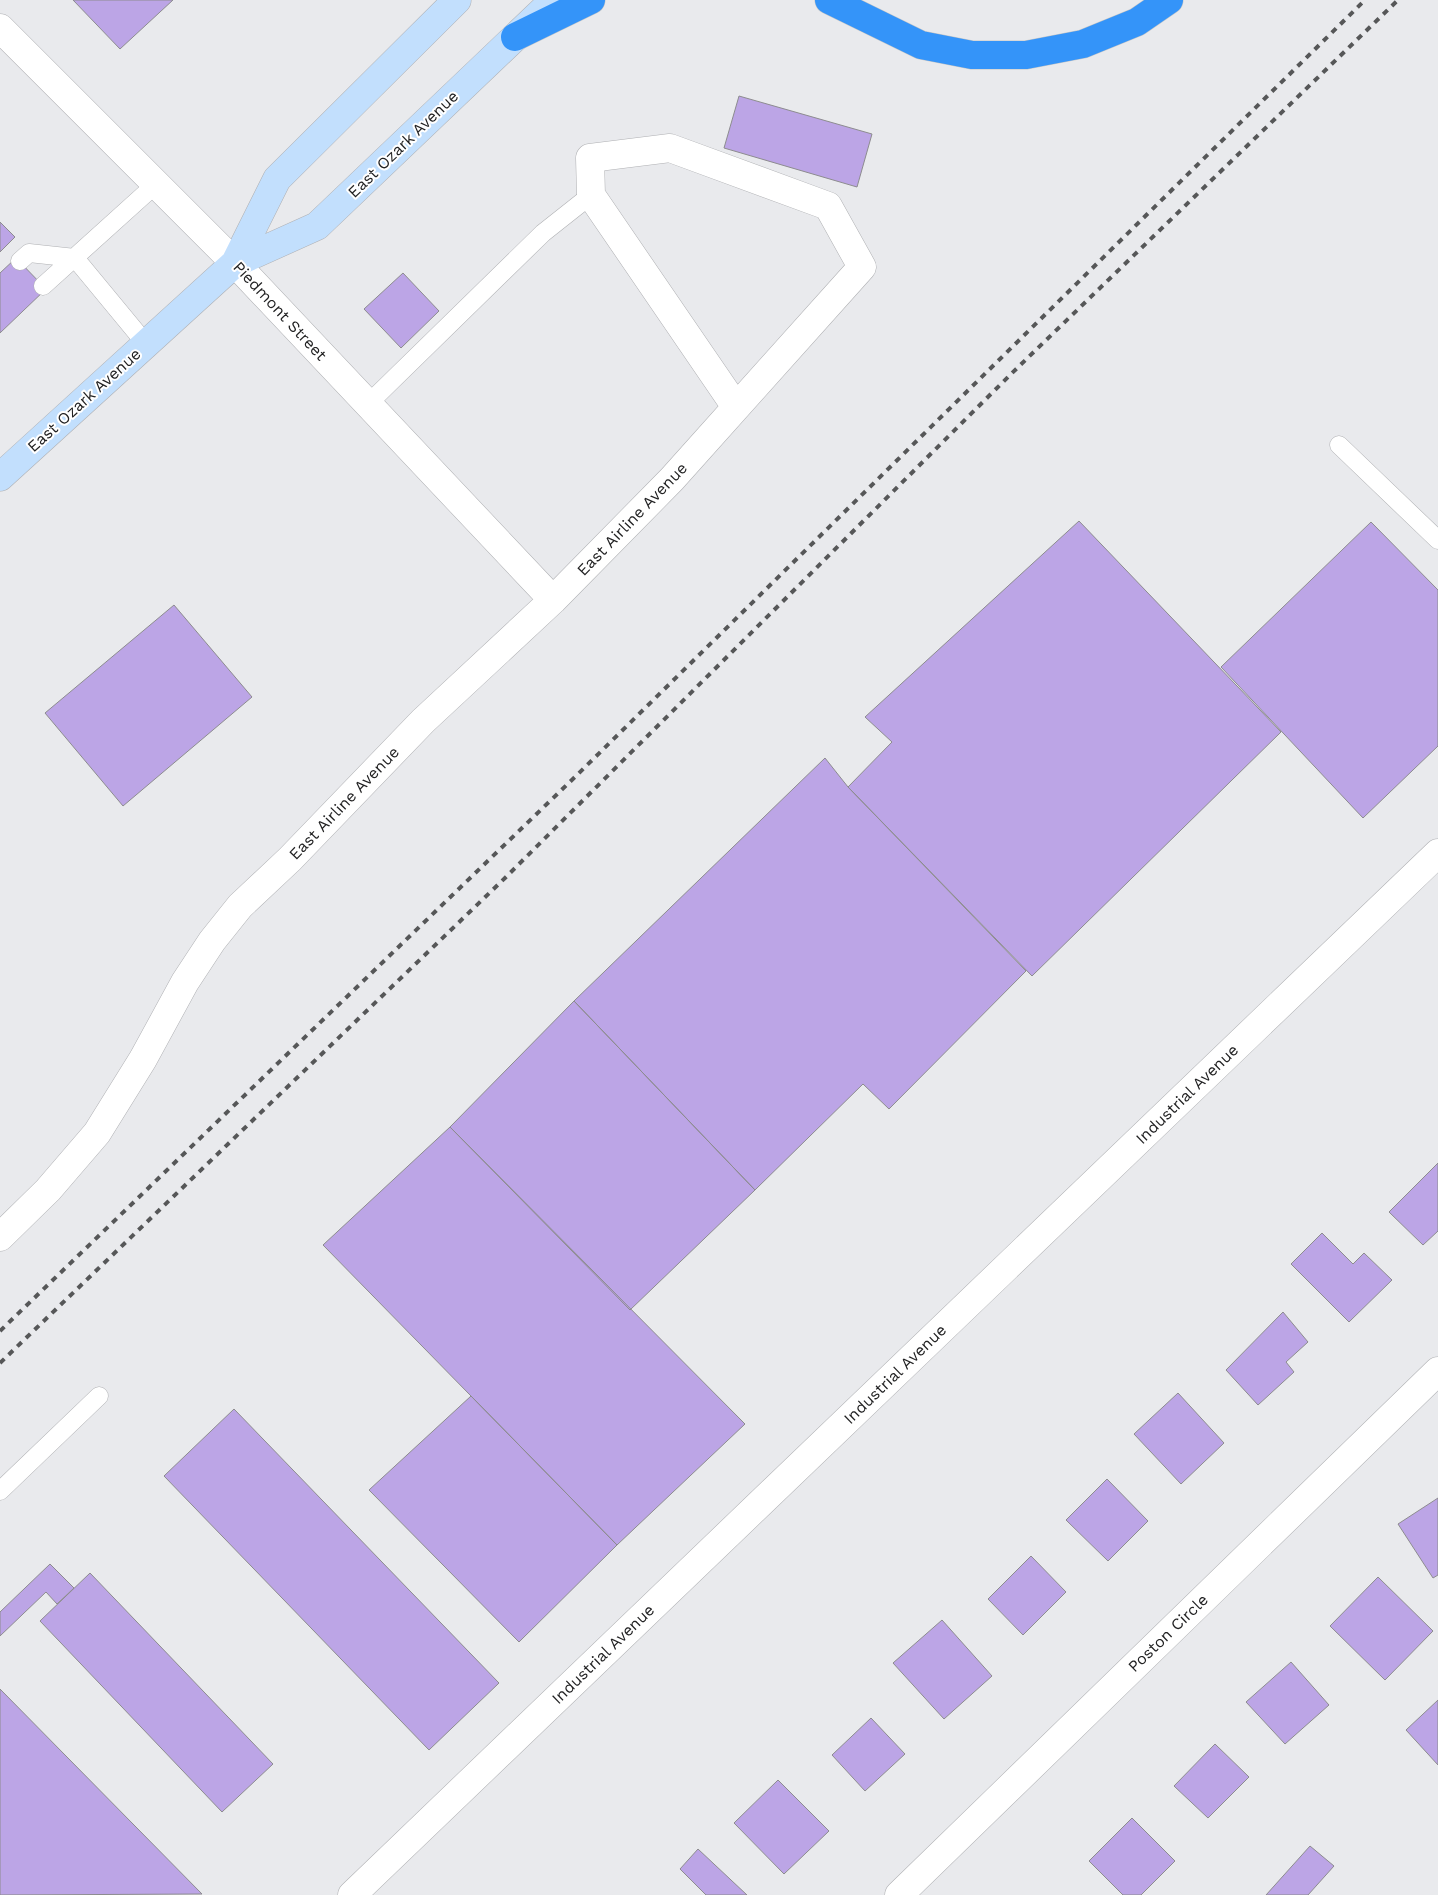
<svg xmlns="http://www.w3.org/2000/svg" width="1438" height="1895" viewBox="0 0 1438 1895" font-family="'Work Sans',sans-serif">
  <rect width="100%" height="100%" fill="#e9eaed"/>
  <path fill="#bca5e6" stroke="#8d8c8f" d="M 73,0 L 173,0 L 120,49 Z
    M 739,96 L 872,134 L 857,187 L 724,148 Z
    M 0,222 L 15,237 L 0,252 Z
    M 16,258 L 46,289 L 0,333 L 0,273 Z
    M 403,273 L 439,311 L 401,348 L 364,309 Z
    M 1079,521 L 1281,732 L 1032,976 L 848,787 L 892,742 L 865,717 Z
    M 1371,522 L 1438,590 L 1438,746 L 1363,818 L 1221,667 Z
    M 174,605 L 252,697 L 123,806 L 45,713 Z
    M 825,758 L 848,787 L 1026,971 L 889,1109 L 863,1084 L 755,1190 L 574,1001 Z
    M 574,1001 L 755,1190 L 630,1310 L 450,1127 Z
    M 450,1127 L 745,1424 L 617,1545 L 323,1245 Z
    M 1438,1163 L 1438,1231 L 1423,1245 L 1389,1212 Z
    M 1322,1233 L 1353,1264 L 1364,1253 L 1392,1280 L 1349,1322 L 1291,1264 Z
    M 1283,1312 L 1308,1342 L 1286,1362 L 1294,1372 L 1258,1405 L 1226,1370 Z
    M 1178,1393 L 1224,1443 L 1181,1484 L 1134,1434 Z
    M 471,1396 L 617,1545 L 519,1642 L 369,1490 Z
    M 234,1409 L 499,1683 L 429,1750 L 164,1476 Z
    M 1107,1479 L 1148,1521 L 1108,1561 L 1066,1520 Z
    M 1438,1498 L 1438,1575 L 1433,1578 L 1398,1524 Z
    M 1031,1556 L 1066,1592 L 1023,1635 L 988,1599 Z
    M 50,1564 L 74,1588 L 57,1604 L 46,1592 L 0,1636 L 0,1612 Z
    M 90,1573 L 273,1764 L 222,1812 L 40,1621 Z
    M 1378,1577 L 1433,1631 L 1385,1680 L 1330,1626 Z
    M 942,1620 L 992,1676 L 944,1719 L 893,1663 Z
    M 1291,1662 L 1329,1705 L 1285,1744 L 1246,1702 Z
    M 0,1689 L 202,1894 L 0,1895 Z
    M 1438,1700 L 1438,1765 L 1406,1730 Z
    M 871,1718 L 905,1754 L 865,1791 L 832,1755 Z
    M 1215,1744 L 1249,1777 L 1208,1818 L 1174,1786 Z
    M 778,1780 L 829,1831 L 784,1874 L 734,1823 Z
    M 1132,1818 L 1175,1861 L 1141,1895 L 1123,1895 L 1089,1861 Z
    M 1310,1846 L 1334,1866 L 1308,1895 L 1266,1895 Z
    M 698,1849 L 747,1895 L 706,1895 L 680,1869 Z"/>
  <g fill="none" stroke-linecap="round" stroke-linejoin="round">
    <g stroke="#afb0b3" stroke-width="19">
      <path id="service" d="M 20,261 L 29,253 L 75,258 L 146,344
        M 43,286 L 156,184
        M 368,404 L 543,233 L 591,195
        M 1339,445 L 1438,540
        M 0,1491 L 99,1396"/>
    </g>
    <g stroke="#afb0b3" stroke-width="29">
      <path id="minor" d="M 0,28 L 235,263 L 553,600
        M 0,1237 L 48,1190 L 97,1133 L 143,1059 L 185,982 L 212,941 L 240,906 L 290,859 L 423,721 L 553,600 L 672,479 L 862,267 L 828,206 L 670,148 L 590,158 L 591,195 L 736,407
        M 352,1895 L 1438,853
        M 899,1895 L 1438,1371"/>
    </g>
    <g stroke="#afb0b3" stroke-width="29">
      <path id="secondary" d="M 235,263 L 277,179 L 457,0
        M 0,477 L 235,263 L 317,226 L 554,0"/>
    </g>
    <g stroke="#c6c6c6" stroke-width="29">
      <path id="motorway" d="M 829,0 L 921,45 L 972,55 L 1026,55 L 1083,44 L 1137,22 L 1169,0
        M 515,37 L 591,0"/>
    </g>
    <use href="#service" stroke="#fff" stroke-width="18"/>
    <use href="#minor" stroke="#fff" stroke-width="28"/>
    <use href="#secondary" stroke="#c2dffd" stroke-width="28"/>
    <use href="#motorway" stroke="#3494f9" stroke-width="28"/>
    <path stroke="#565758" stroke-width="4" stroke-dasharray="6 6" stroke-linecap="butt" d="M 0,1331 L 577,775 L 1365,0
      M 0,1363 L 505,878 L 1011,374 L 1398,0"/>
  </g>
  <g text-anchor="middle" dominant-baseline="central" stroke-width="4" stroke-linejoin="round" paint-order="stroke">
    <g font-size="16" fill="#222223" stroke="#fff">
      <text transform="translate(403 144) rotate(-44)">East Ozark Avenue</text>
      <text transform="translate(280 311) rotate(47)">Piedmont Street</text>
      <text transform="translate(84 400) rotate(-42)">East Ozark Avenue</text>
      <text transform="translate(632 519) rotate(-46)">East Airline Avenue</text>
      <text transform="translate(344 803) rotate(-46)">East Airline Avenue</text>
      <text transform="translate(1187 1094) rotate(-44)">Industrial Avenue</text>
      <text transform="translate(895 1374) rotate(-44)">Industrial Avenue</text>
      <text transform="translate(1168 1633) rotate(-44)">Poston Circle</text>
      <text transform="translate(603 1654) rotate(-44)">Industrial Avenue</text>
    </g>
  </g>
</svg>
